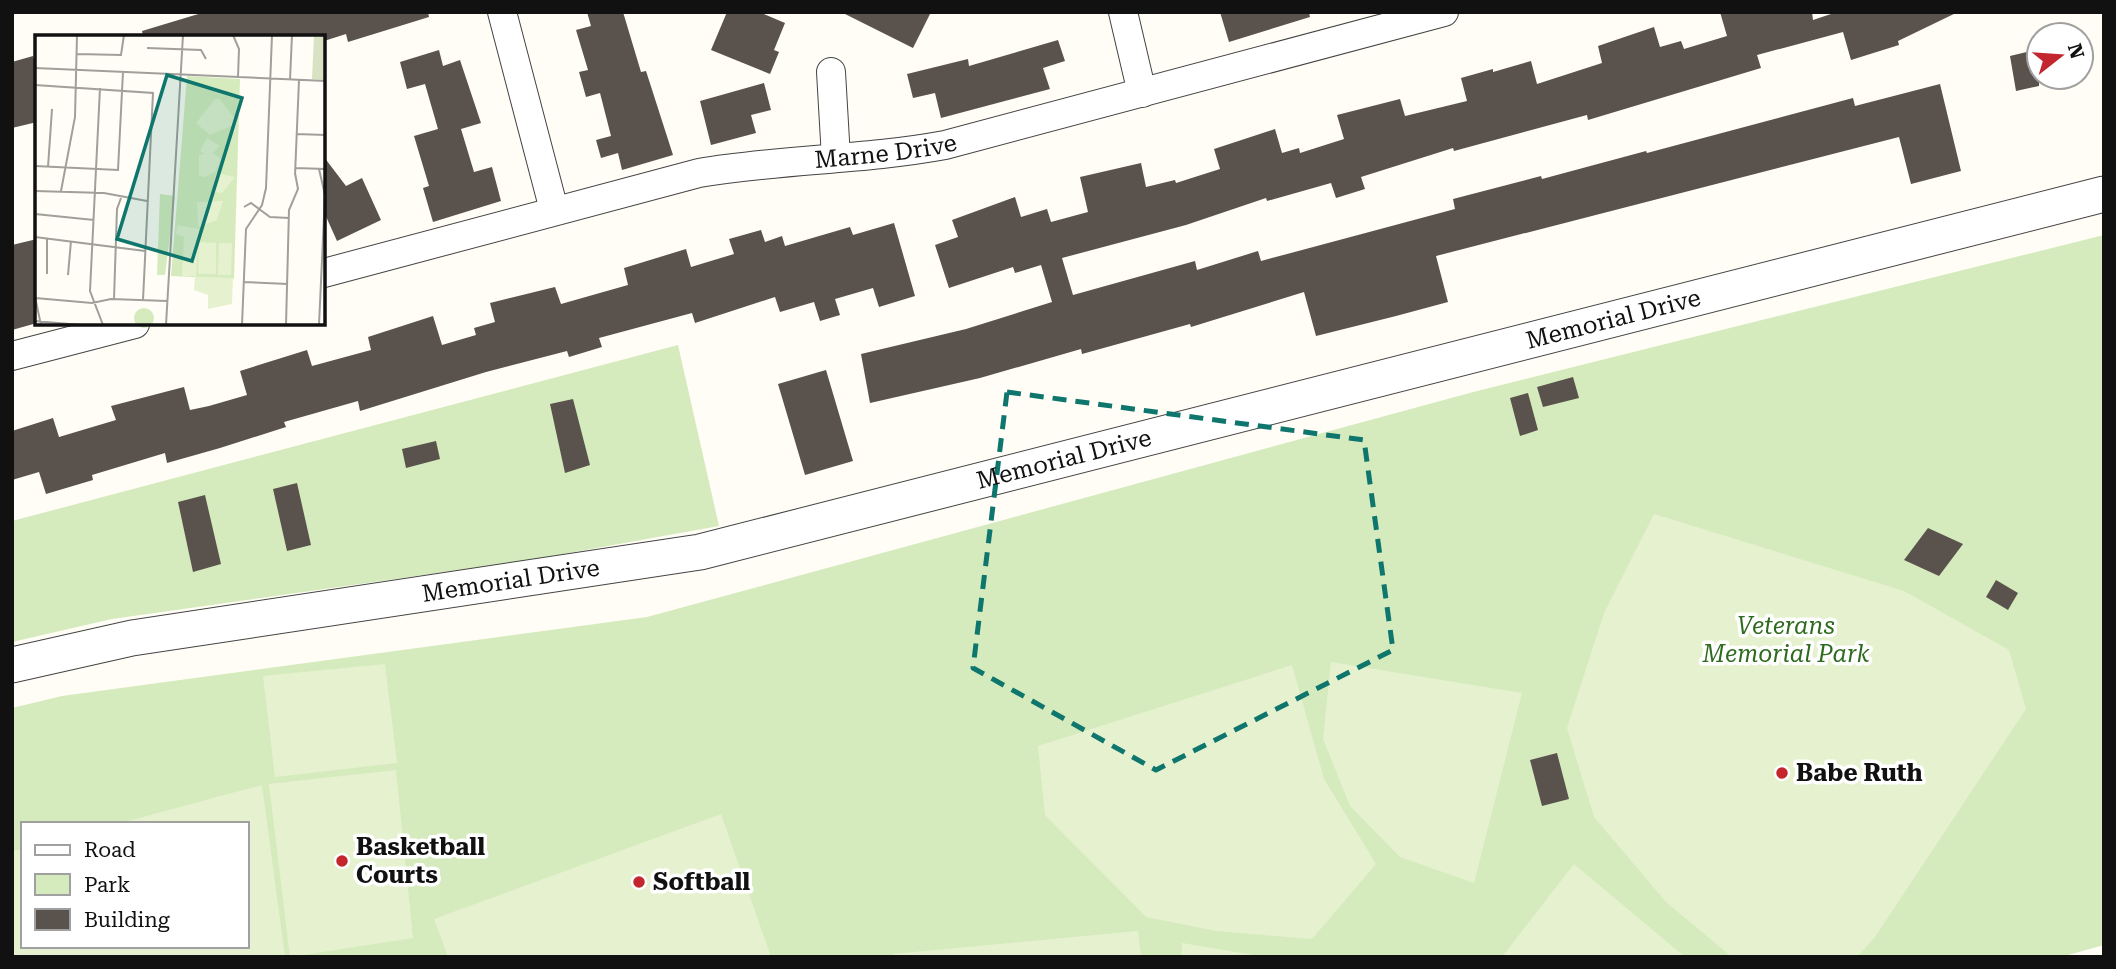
<svg xmlns="http://www.w3.org/2000/svg" width="2116" height="969" viewBox="0 0 2116 969" font-family="'Roboto Serif',serif">
  <rect width="100%" height="100%" fill="#fffdf5"/>
  <path fill="#d5ebbd" fill-rule="evenodd" d="M 2104,235 L 2104,945 L 2061,957 L 12,957 L 12,708 L 62,696 L 647,617 L 1477,391 ZM 23,824 L 247,824 L 247,946 L 23,946 Z
    M 678,345 L 719,526 L 530,560 L 112,619 L 12,642 L 12,521 Z"/>
  <path fill="#e6f2cf" d="M 1654,514 L 1904,591 L 2009,650 L 2026,709 L 1875,937 L 1857,957 L 1732,957 L 1666,902 L 1594,817 L 1567,728 L 1604,613 Z
    M 1331,662 L 1522,693 L 1474,883 L 1400,857 L 1350,806 L 1323,739 Z
    M 385,664 L 397,763 L 275,777 L 263,676 Z
    M 1292,665 L 1324,779 L 1376,864 L 1312,939 L 1216,931 L 1146,917 L 1045,815 L 1038,746 Z
    M 396,770 L 413,938 L 290,957 L 269,784 Z
    M 262,785 L 285,957 L 12,957 L 12,851 L 23,849 L 23,946 L 247,946 L 247,824 L 117,824 Z
    M 721,814 L 771,957 L 448,957 L 434,919 Z
    M 1574,864 L 1685,957 L 1502,957 Z
    M 1138,931 L 1141,957 L 893,957 L 893,954 Z
    M 1182,943 L 1265,957 L 1181,957 Z"/>
  <path fill="#5a524d" d="M 205,12 L 428,12 L 429,17 L 348,42 L 346,34 L 324,41 L 324,37 L 143,37 L 142,31 Z
    M 587,12 L 623,12 L 641,72 L 646,71 L 673,155 L 622,170 L 618,153 L 601,158 L 596,140 L 611,136 L 600,93 L 586,97 L 579,72 L 588,70 L 576,30 L 591,26 Z
    M 727,12 L 759,12 L 785,23 L 774,50 L 779,52 L 770,74 L 711,50 Z
    M 841,12 L 931,12 L 913,48 Z
    M 1220,12 L 1309,12 L 1310,17 L 1229,42 Z
    M 1720,12 L 1812,12 L 1813,20 L 1837,12 L 1958,12 L 1898,41 L 1899,45 L 1851,60 L 1843,32 L 1757,55 L 1761,68 L 1648,102 L 1588,120 L 1587,115 L 1454,151 L 1453,148 L 1361,177 L 1365,189 L 1336,198 L 1331,183 L 1267,201 L 1266,198 L 1186,225 L 1062,258 L 1073,295 L 1195,261 L 1197,270 L 1258,251 L 1261,261 L 1455,209 L 1453,199 L 1541,176 L 1542,179 L 1646,151 L 1647,153 L 1853,98 L 1855,106 L 1940,84 L 1961,171 L 1911,184 L 1899,137 L 1436,256 L 1448,302 L 1396,316 L 1316,336 L 1304,292 L 1191,327 L 1190,324 L 1082,354 L 1081,349 L 980,378 L 870,403 L 861,354 L 966,329 L 1052,302 L 1041,265 L 1015,273 L 1013,267 L 949,288 L 935,245 L 958,237 L 952,220 L 1015,197 L 1021,217 L 1047,209 L 1051,222 L 1088,212 L 1080,177 L 1141,163 L 1146,187 L 1175,180 L 1176,183 L 1220,169 L 1214,149 L 1275,129 L 1282,153 L 1299,148 L 1300,153 L 1344,139 L 1337,115 L 1400,99 L 1405,116 L 1467,101 L 1461,78 L 1493,69 L 1493,72 L 1531,61 L 1537,84 L 1602,63 L 1598,46 L 1654,27 L 1660,47 L 1681,41 L 1684,49 L 1727,36 Z
    M 1058,40 L 1065,61 L 1043,68 L 1050,89 L 941,118 L 935,93 L 913,98 L 907,74 L 968,59 L 969,66 Z
    M 2039,49 L 2039,86 L 2016,91 L 2010,56 Z
    M 439,50 L 443,66 L 460,60 L 481,123 L 461,129 L 474,172 L 492,167 L 501,201 L 433,222 L 423,188 L 429,186 L 414,136 L 438,129 L 425,84 L 407,89 L 400,62 Z
    M 33,56 L 37,69 L 37,122 L 12,128 L 12,62 Z
    M 764,83 L 771,110 L 751,115 L 756,133 L 711,145 L 700,101 Z
    M 324,157 L 346,186 L 362,178 L 381,220 L 337,241 L 324,212 Z
    M 894,223 L 915,296 L 879,307 L 873,288 L 835,299 L 840,315 L 820,321 L 814,302 L 780,312 L 775,297 L 695,323 L 692,313 L 599,338 L 602,347 L 569,357 L 567,351 L 486,372 L 360,411 L 358,401 L 284,422 L 286,427 L 220,448 L 167,463 L 165,453 L 92,475 L 93,480 L 46,494 L 39,472 L 12,480 L 12,431 L 53,418 L 59,437 L 116,420 L 111,406 L 184,387 L 190,410 L 209,406 L 247,395 L 240,371 L 307,350 L 312,366 L 371,350 L 368,337 L 433,316 L 442,345 L 476,335 L 474,328 L 495,322 L 490,303 L 555,287 L 561,304 L 628,285 L 624,268 L 686,249 L 691,267 L 734,254 L 729,239 L 761,230 L 765,242 L 782,236 L 785,246 L 850,227 L 853,235 Z
    M 37,239 L 37,323 L 12,330 L 12,245 Z
    M 826,370 L 853,461 L 805,475 L 778,384 Z
    M 1573,377 L 1579,398 L 1543,407 L 1537,387 Z
    M 1528,393 L 1538,430 L 1520,436 L 1510,398 Z
    M 573,399 L 590,465 L 565,473 L 550,404 Z
    M 436,441 L 440,459 L 406,468 L 402,449 Z
    M 297,483 L 311,545 L 287,551 L 273,489 Z
    M 205,495 L 221,564 L 193,572 L 178,502 Z
    M 1928,528 L 1963,544 L 1939,576 L 1904,560 Z
    M 1996,580 L 2018,593 L 2008,610 L 1986,597 Z
    M 1557,753 L 1569,799 L 1542,806 L 1530,760 Z"/>
  <g fill="none" stroke-linecap="round" stroke-linejoin="round">
    <g stroke="#444" stroke-width="30">
      <g id="minor">
        <path d="M 502,12 L 554,210"/>
        <path d="M 1123,12 L 1142,93"/>
        <path d="M 831,72 L 836,158"/>
        <path id="s1" d="M 324,273 L 699,173 C 781,159 864,160 945,145 L 1444,12"/>
        <path d="M 12,356 L 135,324"/>
      </g>
    </g>
    <g stroke="#444" stroke-width="37">
      <g id="tertiary">
        <path id="s2" d="M 12,665 L 132,638 L 700,552 L 2104,194"/>
      </g>
    </g>
    <use href="#minor" stroke="#fff" stroke-width="28"/>
    <use href="#tertiary" stroke="#fff" stroke-width="35"/>
  </g>
  <path fill="none" stroke="#0f766e" stroke-width="5" stroke-dasharray="14 9" stroke-linejoin="round" d="M 1007,392 L 1364,440 L 1393,650 L 1156,770 L 973,668 Z"/>
  <g fill="#c4262e" stroke="#fff" stroke-width="2.5">
    <circle cx="1782" cy="773" r="7"/>
    <circle cx="342" cy="861" r="7"/>
    <circle cx="639" cy="882" r="7"/>
  </g>
  <g text-anchor="middle" dominant-baseline="central" stroke-width="7" stroke-linejoin="round" paint-order="stroke">
    <g font-size="24" fill="#111" stroke="#fff">
      <text stroke="none"><textPath href="#s1" startOffset="576">Marne Drive</textPath></text>
      <text stroke="none"><textPath href="#s2" startOffset="1640">Memorial Drive</textPath></text>
      <text stroke="none"><textPath href="#s2" startOffset="1073">Memorial Drive</textPath></text>
      <text stroke="none"><textPath href="#s2" startOffset="506">Memorial Drive</textPath></text>
    </g>
    <g font-size="24" font-style="italic" fill="#2f6b1f" stroke="#fff">
      <text x="1786" y="626">Veterans<tspan x="1786" dy="28">Memorial Park</tspan></text>
    </g>
    <g font-size="24" font-weight="bold" fill="#111" stroke="#fff" text-anchor="start">
      <text x="1796" y="773">Babe Ruth</text>
      <text x="356" y="847">Basketball<tspan x="356" dy="28">Courts</tspan></text>
      <text x="653" y="882">Softball</text>
    </g>
  </g>
  <g transform="translate(35 35)">
    <rect width="290" height="290" fill="#fffdf5"/>
    <path d="M 152,41 L 205,44 L 199,244 L 136,241 ZM 125,159 L 140,161 L 130,240 L 122,240 ZM99 283a10 10 0 1 1 20 0a10 10 0 1 1-20 0Z" fill="#d5ebbd"/>
    <path d="M 279,0 L 290,0 L 290,45 L 277,44 Z" fill="#d9e3c4"/>
    <path d="M 180,64 L 185,64 L 203,88 L 175,100 L 161,88 ZM 172,103 L 185,111 L 178,118 L 186,124 L 180,137 L 170,142 L 164,141 L 164,120 L 170,119 L 165,116 ZM 181,138 L 200,142 L 187,158 L 177,157 ZM 188,166 L 182,185 L 163,192 L 162,167 ZM 142,190 L 164,194 L 161,242 L 198,243 L 197,269 L 173,274 L 173,260 L 159,255 L 160,241 L 147,241 L 149,202 L 141,199 ZM 164,207 L 181,208 L 181,239 L 163,239 ZM 184,208 L 197,208 L 196,240 L 183,240 Z" fill="#e6f2cf"/>
    <path fill="none" stroke="#a09f9a" stroke-width="2" d="M 198,0 L 204,14 L 203,42M 112,13 L 166,15 L 171,24M 42,19 L 86,20 L 89,0M 0,33 L 291,46M 255,45 L 257,0M 0,50 L 118,58 L 108,265M 65,53 L 55,256 L 68,290M 261,99 L 291,100M 0,131 L 83,135 L 88,37M 13,132 L 17,74M 260,133 L 291,134M 260,140 L 264,45M 0,156 L 69,158 L 112,166M 26,156 L 40,82 L 42,0M 209,172 L 216,168 L 235,182 L 254,183M 0,179 L 59,185M 0,202 L 110,216M 12,239 L 12,203M 33,240 L 36,206M 208,247 L 253,249M 0,262 L 6,290M 0,263 L 57,268 L 76,264 L 132,266M 79,264 L 82,174 L 86,163M 0,286 L 46,290M 131,290 L 148,0M 207,290 L 211,194 L 227,170 L 231,153 L 237,0M 251,290 L 254,175 L 263,154 L 260,138M 284,290 L 290,160 L 284,134"/>
    <path fill="#0f766e" fill-opacity="0.15" stroke="#0f766e" stroke-width="3.5" d="M 132,40 L 207,63 L 157,226 L 82,204 Z"/>
    <rect width="290" height="290" fill="none" stroke="#111" stroke-width="3.5"/>
  </g>
  <rect width="2116" height="969" fill="none" stroke="#111111" stroke-width="28"/>
  <rect x="21" y="822" width="228" height="126" fill="#ffffff" stroke="#a0a0a0" stroke-width="2"/>
  <rect x="35" y="845" width="35" height="10" fill="#ffffff" stroke="#a0a0a0" stroke-width="2"/>
  <text x="84" y="857" font-size="21" fill="#111111">Road</text>
  <rect x="35" y="874" width="35" height="21" fill="#d5ebbd" stroke="#a0a0a0" stroke-width="2"/>
  <text x="84" y="892" font-size="21" fill="#111111">Park</text>
  <rect x="35" y="909" width="35" height="21" fill="#5a524d" stroke="#a0a0a0" stroke-width="2"/>
  <text x="84" y="927" font-size="21" fill="#111111">Building</text>
  <g transform="translate(2060 56) rotate(73)"><circle r="33" fill="#ffffff" stroke="#a0a0a0" stroke-width="2"/>
  <path d="M0-5L12 26L0 18L-12 26Z" fill="#c4262e"/>
  <text y="-10" font-size="19" font-weight="bold" text-anchor="middle" fill="#111111">N</text>
  </g>
</svg>
